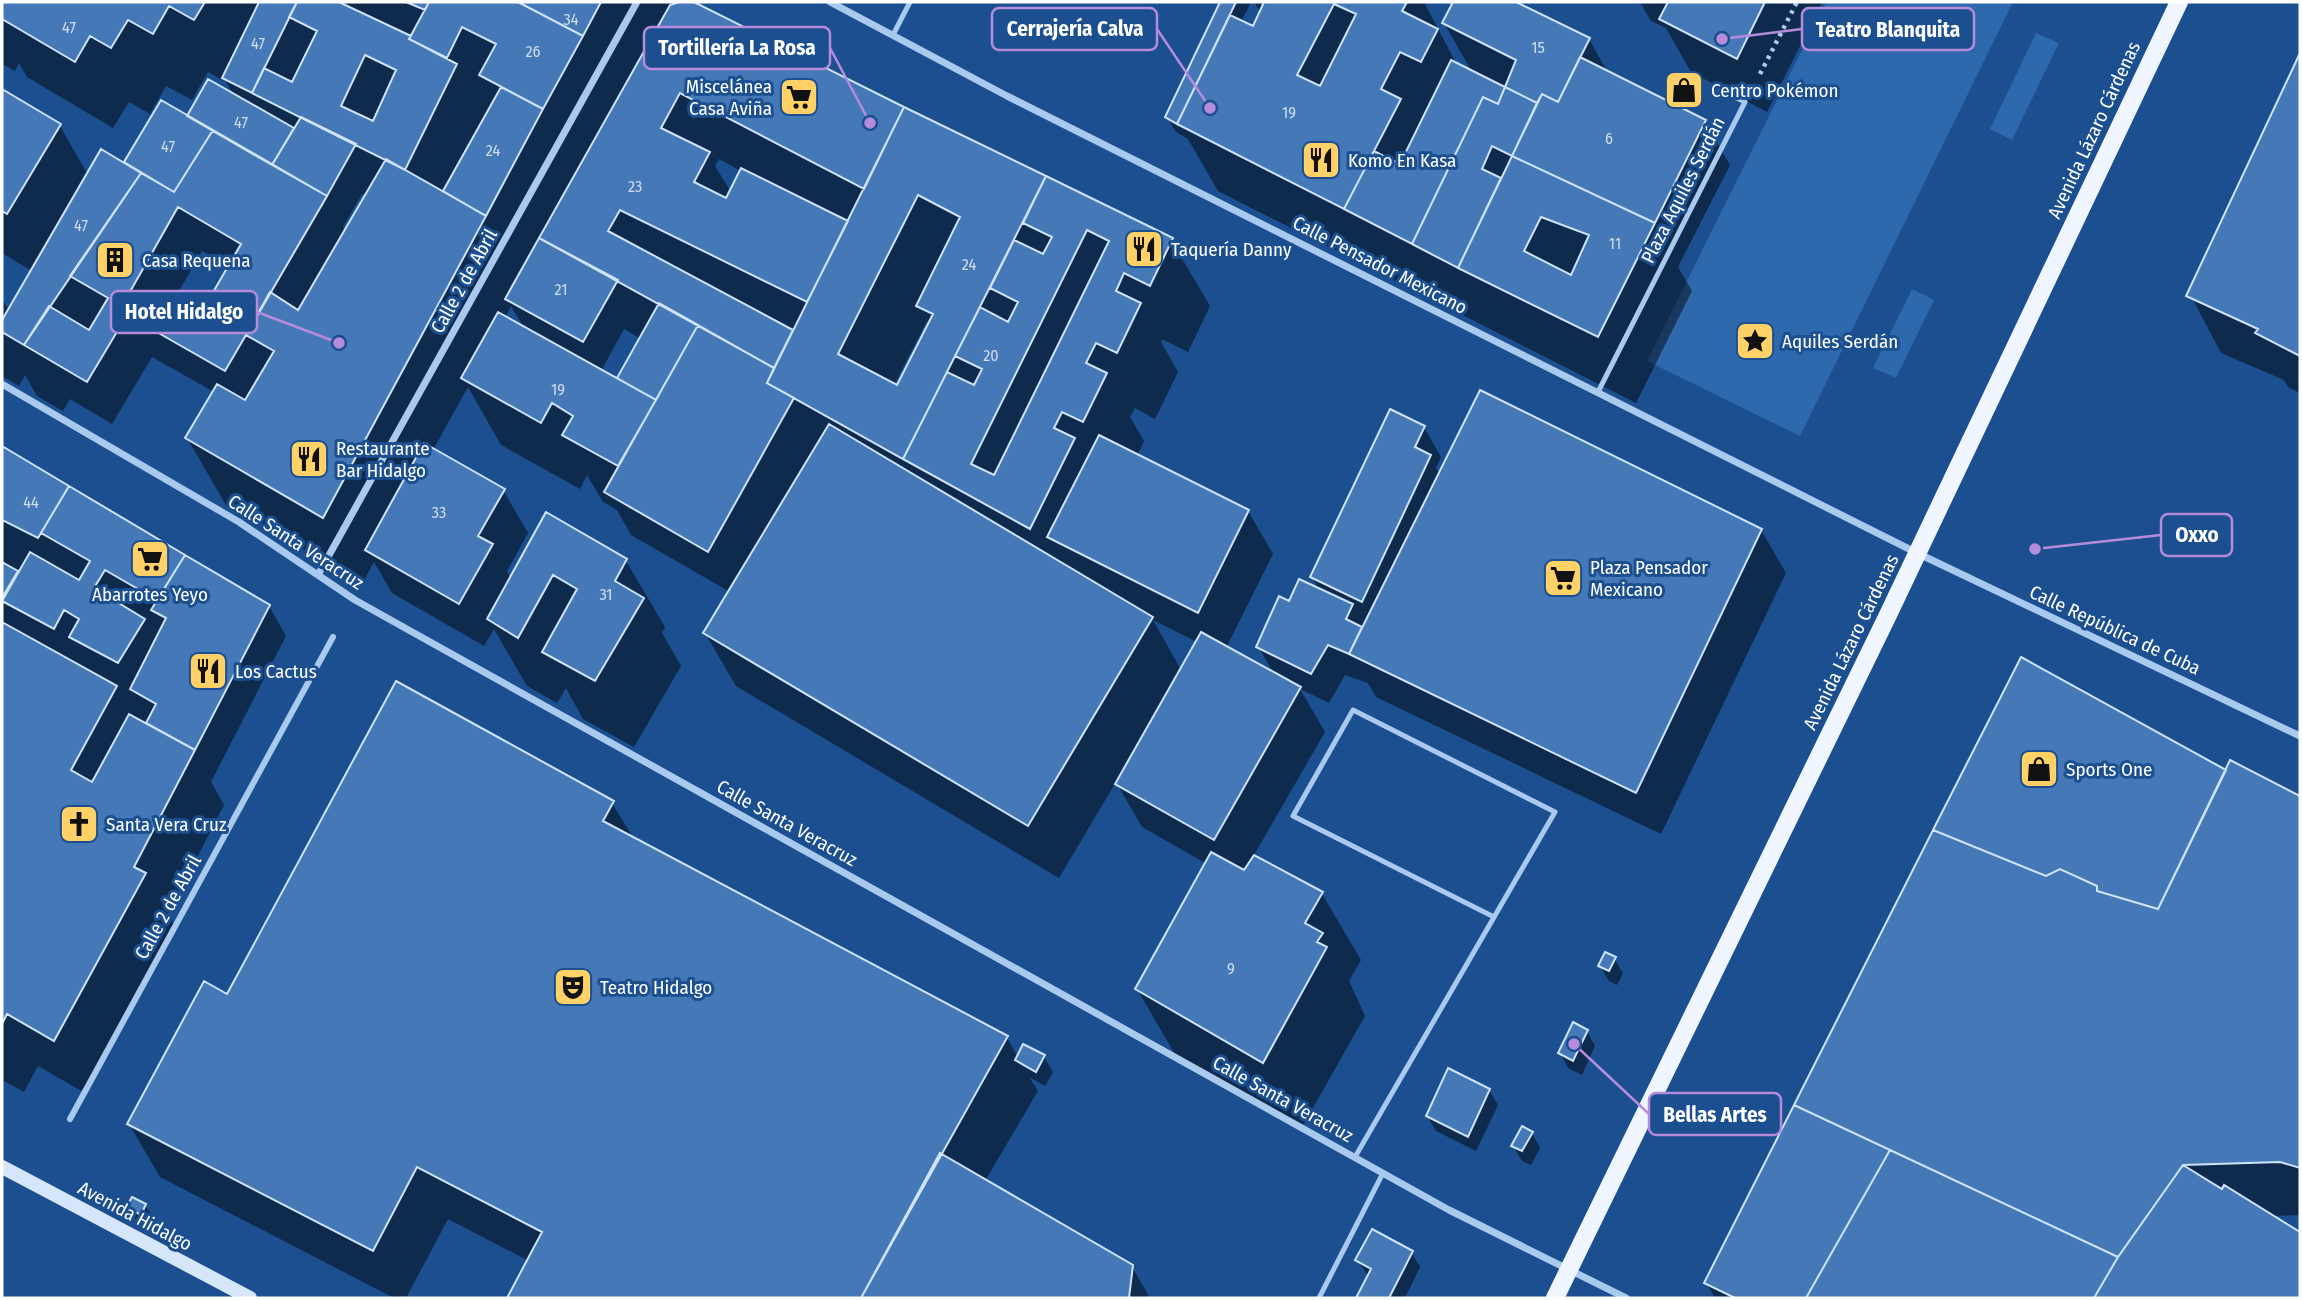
<svg xmlns="http://www.w3.org/2000/svg" width="2302" height="1300" viewBox="0 0 2302 1300" font-family="'Fira Sans Condensed',sans-serif">
  <rect width="100%" height="100%" fill="#1b4f8f"/>
  <path fill="#2e69ad" d="M 1826,2 L 2013,2 L 1800,436 L 1647,361 Z
    M 2036,33 L 2059,43 L 2012,140 L 1990,129 Z
    M 1912,289 L 1934,300 L 1896,378 L 1873,368 Z"/>
  <path fill="#0007" fill-rule="evenodd" d="M 2,2 L 674,2 L 672,6 L 691,2 L 1171,240 L 1210,306 L 1188,352 L 1162,339 L 1161,342 L 1178,372 L 1155,419 L 1135,408 L 1130,417 L 1144,441 L 1137,456 L 1248,511 L 1273,554 L 1226,648 L 1274,674 L 1258,646 L 1290,603 L 1319,590 L 1312,577 L 1424,427 L 1441,457 L 1436,468 L 1440,474 L 1761,530 L 1786,573 L 1661,834 L 1376,697 L 1368,683 L 1345,675 L 1329,703 L 1300,689 L 1325,732 L 1254,855 L 1322,894 L 1361,960 L 1349,981 L 1365,1016 L 1301,1129 L 1176,1056 L 1137,989 L 1207,864 L 1142,827 L 1116,782 L 1059,878 L 736,686 L 705,633 L 730,592 L 631,535 L 617,510 L 603,502 L 587,475 L 580,489 L 501,445 L 468,387 L 433,450 L 503,490 L 528,533 L 507,571 L 511,579 L 626,561 L 665,627 L 662,633 L 681,666 L 634,747 L 583,719 L 566,688 L 557,703 L 527,686 L 494,629 L 484,646 L 392,593 L 374,562 L 362,584 L 226,505 L 187,438 L 214,392 L 152,357 L 112,424 L 70,399 L 63,411 L 37,396 L 25,375 L 19,386 L 2,376 L 2,299 L 9,311 L 32,271 L 2,253 L 2,91 L 60,126 L 88,175 L 125,164 L 161,102 L 188,118 L 234,96 L 226,82 L 208,72 L 192,100 L 166,86 L 150,114 L 129,102 L 113,128 L 27,77 L 19,63 L 15,71 L 2,64 ZM 355,142 L 375,152 L 374,155 L 355,146 ZM 719,159 L 741,171 L 731,192 L 715,166 ZM 362,194 L 367,196 L 346,232 L 343,227 ZM 202,251 L 231,265 L 191,335 L 163,319 ZM 511,306 L 524,328 L 505,318 ZM 927,321 L 929,326 L 898,387 L 894,385 ZM 624,329 L 641,339 L 618,380 L 601,371 ZM 1153,620 L 1197,642 L 1181,670 Z
    M 1222,2 L 1251,2 L 1241,22 L 1254,28 L 1261,13 L 1254,2 L 1424,2 L 1457,65 L 1472,72 L 1444,23 L 1454,2 L 1511,2 L 1589,39 L 1608,73 L 1705,122 L 1730,165 L 1678,267 L 1692,291 L 1636,403 L 1218,191 L 1188,139 L 1176,132 L 1167,117 Z
    M 1640,2 L 1822,2 L 1767,112 L 1691,72 L 1666,28 L 1651,21 Z
    M 2300,57 L 2300,393 L 2288,387 L 2284,380 L 2221,353 L 2188,290 Z
    M 2,448 L 269,606 L 286,636 L 211,782 L 224,805 L 168,914 L 176,928 L 85,1093 L 38,1066 L 24,1092 L 2,1080 Z
    M 2231,763 L 2300,798 L 2300,1215 L 2270,1216 L 2300,1235 L 2300,1298 L 1715,1298 L 1706,1283 L 2226,772 Z
    M 612,803 L 634,839 L 1007,1038 L 1018,1057 L 1044,1057 L 1053,1072 L 1045,1086 L 1029,1077 L 1038,1091 L 985,1181 L 1132,1267 L 1150,1298 L 509,1298 L 529,1261 L 448,1219 L 406,1298 L 394,1298 L 160,1177 L 129,1124 L 228,996 Z
    M 1614,958 L 1623,973 L 1617,985 L 1609,981 L 1600,966 Z
    M 1587,1031 L 1595,1046 L 1582,1075 L 1568,1068 L 1560,1053 Z
    M 1489,1090 L 1498,1105 L 1476,1151 L 1436,1131 L 1427,1116 Z
    M 1532,1133 L 1540,1148 L 1531,1165 L 1522,1161 L 1513,1146 Z
    M 145,1205 L 154,1220 L 150,1229 L 137,1222 L 128,1207 Z
    M 1411,1252 L 1420,1267 L 1405,1298 L 1358,1298 L 1369,1277 L 1357,1260 Z"/>
  <path fill="#4478b7" stroke="#cfe3fa" stroke-width="2" fill-rule="evenodd" d="M 2,2 L 205,2 L 194,20 L 169,6 L 153,34 L 128,20 L 111,48 L 90,36 L 75,62 L 2,19 Z
    M 259,2 L 297,2 L 252,93 L 222,78 Z
    M 297,2 L 339,2 L 411,36 L 409,39 L 457,64 L 405,170 L 252,93 L 264,68 L 292,82 L 317,31 L 289,17 ZM 365,55 L 396,70 L 373,121 L 341,106 Z
    M 406,2 L 429,2 L 425,10 Z
    M 429,2 L 518,2 L 583,36 L 543,109 L 479,75 L 496,44 L 462,27 L 447,58 L 409,39 Z
    M 518,2 L 601,2 L 583,36 Z
    M 679,2 L 694,2 L 904,107 L 864,189 L 680,93 L 661,128 L 710,152 L 694,182 L 726,198 L 741,168 L 848,221 L 807,302 L 620,210 L 608,231 L 793,330 L 774,368 L 539,238 L 670,5 Z
    M 1220,2 L 1236,2 L 1177,124 L 1165,117 Z
    M 1264,2 L 1407,2 L 1402,11 L 1438,29 L 1421,62 L 1400,52 L 1381,89 L 1401,99 L 1344,209 L 1177,124 L 1230,15 L 1253,26 ZM 1334,4 L 1356,14 L 1320,86 L 1297,75 Z
    M 1453,2 L 1516,2 L 1590,38 L 1558,102 L 1542,94 L 1537,103 L 1505,87 L 1516,60 L 1442,23 Z
    M 1668,2 L 1765,2 L 1737,59 L 1659,19 Z
    M 2300,53 L 2300,356 L 2255,333 L 2258,329 L 2186,296 Z
    M 1580,57 L 1706,120 L 1655,223 L 1512,156 L 1542,94 L 1558,102 Z
    M 1451,60 L 1505,87 L 1498,104 L 1483,97 L 1412,244 L 1344,209 L 1374,151 L 1400,164 Z
    M 208,79 L 294,128 L 272,165 L 187,116 Z
    M 501,87 L 543,109 L 486,216 L 443,191 Z
    M 1505,87 L 1537,103 L 1512,156 L 1492,146 L 1482,169 L 1501,178 L 1458,268 L 1412,244 L 1483,97 L 1498,104 Z
    M 2,89 L 61,124 L 7,214 L 2,211 Z
    M 161,100 L 213,130 L 174,192 L 124,162 Z
    M 904,107 L 1046,176 L 903,459 L 767,383 ZM 918,195 L 960,217 L 916,306 L 933,314 L 897,385 L 838,354 Z
    M 301,117 L 356,144 L 327,196 L 272,165 Z
    M 213,130 L 327,196 L 225,371 L 127,315 L 87,382 L 24,345 L 49,306 L 89,330 L 108,298 L 70,276 L 141,173 L 174,192 ZM 178,207 L 241,244 L 190,332 L 127,297 Z
    M 101,149 L 141,173 L 24,345 L 2,332 L 2,320 Z
    M 1512,156 L 1655,223 L 1598,337 L 1458,268 ZM 1541,217 L 1589,235 L 1571,275 L 1524,251 Z
    M 386,159 L 486,216 L 323,518 L 185,438 L 217,384 L 245,400 L 274,351 L 246,335 L 270,292 L 298,310 Z
    M 1046,176 L 1173,238 L 1150,286 L 1124,273 L 1116,291 L 1141,303 L 1117,353 L 1096,343 L 1086,363 L 1107,373 L 1083,422 L 1062,412 L 1054,428 L 1075,438 L 1030,529 L 903,459 L 947,372 L 974,385 L 982,369 L 955,356 L 980,307 L 1008,322 L 1018,302 L 990,288 L 1014,240 L 1043,254 L 1052,237 L 1023,223 ZM 1087,230 L 1109,241 L 994,475 L 971,464 Z
    M 539,238 L 618,280 L 583,342 L 505,299 Z
    M 659,303 L 698,325 L 656,400 L 617,378 Z
    M 498,312 L 656,400 L 618,466 L 562,435 L 573,416 L 552,403 L 541,423 L 461,378 Z
    M 698,325 L 774,368 L 767,383 L 794,398 L 708,552 L 604,492 Z
    M 1480,390 L 1762,529 L 1636,793 L 1349,654 Z
    M 1390,409 L 1425,426 L 1415,447 L 1431,455 L 1362,602 L 1310,577 Z
    M 829,424 L 1153,617 L 1028,826 L 703,633 Z
    M 1099,435 L 1249,510 L 1198,613 L 1047,537 Z
    M 424,443 L 505,489 L 478,536 L 493,544 L 459,604 L 365,550 Z
    M 2,446 L 69,486 L 38,538 L 2,520 Z
    M 69,486 L 185,555 L 157,600 L 105,570 L 94,588 L 145,619 L 118,663 L 69,637 L 79,619 L 64,610 L 54,629 L 2,601 L 30,552 L 79,580 L 90,561 L 41,533 Z
    M 546,512 L 627,559 L 615,581 L 644,598 L 595,681 L 542,652 L 577,589 L 553,575 L 518,638 L 487,619 Z
    M 185,555 L 270,605 L 195,750 L 146,723 L 156,704 L 130,689 L 166,618 L 151,610 Z
    M 2,562 L 18,571 L 2,598 Z
    M 1299,579 L 1353,604 L 1346,619 L 1362,627 L 1349,654 L 1328,645 L 1311,674 L 1256,647 L 1279,596 L 1289,601 Z
    M 2,622 L 117,686 L 71,770 L 92,782 L 129,714 L 195,750 L 134,867 L 146,873 L 54,1041 L 7,1014 L 2,1024 Z
    M 1201,632 L 1301,687 L 1214,840 L 1115,784 Z
    M 2021,657 L 2226,770 L 2158,909 L 2097,891 L 2097,886 L 2060,869 L 2046,876 L 1933,830 Z
    M 396,681 L 614,801 L 603,821 L 1008,1036 L 861,1298 L 507,1298 L 542,1232 L 417,1167 L 373,1251 L 127,1124 L 204,981 L 227,994 Z
    M 2230,760 L 2300,796 L 2300,1168 L 2280,1162 L 2183,1165 L 2118,1257 L 1794,1105 L 1933,830 L 2046,876 L 2060,869 L 2097,886 L 2097,891 L 2158,909 Z
    M 1211,852 L 1244,870 L 1254,855 L 1323,892 L 1305,923 L 1323,933 L 1317,942 L 1327,947 L 1263,1063 L 1135,989 Z
    M 1605,952 L 1616,957 L 1609,971 L 1598,966 Z
    M 1573,1022 L 1588,1030 L 1573,1061 L 1558,1053 Z
    M 1023,1044 L 1045,1055 L 1036,1072 L 1015,1060 Z
    M 1448,1068 L 1490,1089 L 1468,1137 L 1426,1116 Z
    M 1794,1105 L 1890,1150 L 1806,1298 L 1735,1298 L 1704,1283 Z
    M 1522,1126 L 1533,1132 L 1522,1151 L 1511,1146 Z
    M 1890,1150 L 2118,1257 L 2094,1298 L 1806,1298 Z
    M 940,1153 L 1133,1265 L 1129,1298 L 861,1298 Z
    M 2183,1165 L 2222,1189 L 2224,1185 L 2300,1232 L 2300,1298 L 2094,1298 L 2118,1257 Z
    M 132,1197 L 146,1204 L 141,1215 L 126,1207 Z
    M 1372,1229 L 1413,1251 L 1389,1298 L 1356,1298 L 1371,1269 L 1355,1260 Z"/>
  <g fill="none" stroke-linecap="round" stroke-linejoin="round">
    <path stroke="#a9c9ee" stroke-width="4.5" stroke-dasharray="3.5 5" stroke-linecap="butt" d="M 1760,74 L 1797,2"/>
    <path stroke="#a9c9ee" stroke-width="5" d="M 893,35 L 910,2
      M 1598,392 L 1745,102 L 1721,90
      M 1355,1157 L 1555,812 L 1353,710 L 1293,816 L 1494,917
      M 1319,1298 L 1383,1173"/>
    <path stroke="#a9c9ee" stroke-width="6" d="M 70,1119 L 333,637"/>
    <path stroke="#a9c9ee" stroke-width="7" d="M 830,2 L 1007,96 L 1917,553 L 2300,736
      M 2,384 L 239,522 L 355,600 L 414,633 L 1449,1210 L 1626,1298
      M 318,575 L 637,2"/>
    <path stroke="#d6e6fa" stroke-width="14" d="M 2,1167 L 250,1298"/>
    <path stroke="#f0f6ff" stroke-width="18" d="M 1555,1298 L 1887,617 L 2179,2"/>
  </g>
  <defs>
    <g id="shop-square" transform="scale(2.0125)"><rect x="-9" y="-9" width="18" height="18" rx="4" fill="#ffd166" stroke="#1b4f8f"/><path d="M-5-2.5h2.3a2.7 3.5 0 0 1 5.4 0H5L5.5 6h-11ZM-1.5-2.5h3a1.5 2.3 0 0 0-3 0Z" fill="#111"/></g>
    <g id="supermarket-square" transform="scale(2.0125)"><rect x="-9" y="-9" width="18" height="18" rx="4" fill="#ffd166" stroke="#1b4f8f"/><path d="M-6-5.5h2.5l.6 2H6L4.5 2H-2.5L-4.4-4H-6ZM-1.5 3.2a1.3 1.3 0 1 0 .1 0ZM3 3.2a1.3 1.3 0 1 0 .1 0Z" fill="#111"/></g>
    <g id="restaurant-square" transform="scale(2.0125)"><rect x="-9" y="-9" width="18" height="18" rx="4" fill="#ffd166" stroke="#1b4f8f"/><path d="M-5-6h1v4h1v-4h1v4h1v-4h1v5L-1.5 .5V6h-2V.5L-5-1ZM5-6V6H3V1.5H1.5Q1.5-4 5-6Z" fill="#111"/></g>
    <g id="building-square" transform="scale(2.0125)"><rect x="-9" y="-9" width="18" height="18" rx="4" fill="#ffd166" stroke="#1b4f8f"/><path d="M-4-6H4V6H1V3H-1V6H-4ZM-2.5-4.3h1.7v1.8h-1.7ZM.8-4.3h1.7v1.8H.8ZM-2.5-1h1.7V.8h-1.7ZM.8-1h1.7V.8H.8Z" fill="#111"/></g>
    <g id="sight-square" transform="scale(2.0125)"><rect x="-9" y="-9" width="18" height="18" rx="4" fill="#ffd166" stroke="#1b4f8f"/><path d="M0-6L1.8-2.2L6-1.7L2.9 1.2L3.7 5.4L0 3.3L-3.7 5.4L-2.9 1.2L-6-1.7L-1.8-2.2Z" fill="#111"/></g>
    <g id="church-square" transform="scale(2.0125)"><rect x="-9" y="-9" width="18" height="18" rx="4" fill="#ffd166" stroke="#1b4f8f"/><path d="M-1.2-6h2.4v3.5h3.3v2.4h-3.3V6h-2.4V-.1h-3.3v-2.4h3.3Z" fill="#111"/></g>
    <g id="theatre-square" transform="scale(2.0125)"><rect x="-9" y="-9" width="18" height="18" rx="4" fill="#ffd166" stroke="#1b4f8f"/><path d="M-5-5.5Q0-4 5-5.5V0Q5 5 0 6Q-5 5-5 0ZM-3.3-2.5H-1v1.5H-3.3ZM1-2.5H3.3v1.5H1ZM-2.8 1Q0 5.5 2.8 1Z" fill="#111"/></g>
  </defs>
  <g fill-rule="evenodd">
    <use href="#shop-square" x="1684" y="90"/>
    <use href="#supermarket-square" x="799" y="97"/>
    <use href="#restaurant-square" x="1321" y="160"/>
    <use href="#restaurant-square" x="1144" y="249"/>
    <use href="#building-square" x="115" y="260"/>
    <use href="#sight-square" x="1755" y="341"/>
    <use href="#restaurant-square" x="309" y="459"/>
    <use href="#supermarket-square" x="150" y="559"/>
    <use href="#supermarket-square" x="1563" y="578"/>
    <use href="#restaurant-square" x="208" y="671"/>
    <use href="#shop-square" x="2039" y="769"/>
    <use href="#church-square" x="79" y="824"/>
    <use href="#theatre-square" x="573" y="987"/>
  </g>
  <g text-anchor="middle" dominant-baseline="central" stroke-width="6" stroke-linejoin="round" paint-order="stroke">
    <g font-size="16" fill="#d0dded">
      <text x="571" y="19">34</text>
      <text x="69" y="27">47</text>
      <text x="258" y="43">47</text>
      <text x="1538" y="47">15</text>
      <text x="533" y="51">26</text>
      <text x="1289" y="112">19</text>
      <text x="241" y="122">47</text>
      <text x="1609" y="138">6</text>
      <text x="168" y="146">47</text>
      <text x="493" y="150">24</text>
      <text x="635" y="186">23</text>
      <text x="81" y="225">47</text>
      <text x="1615" y="243">11</text>
      <text x="969" y="264">24</text>
      <text x="561" y="289">21</text>
      <text x="991" y="355">20</text>
      <text x="558" y="389">19</text>
      <text x="31" y="502">44</text>
      <text x="439" y="512">33</text>
      <text x="606" y="594">31</text>
      <text x="1231" y="968">9</text>
    </g>
    <g font-size="19" fill="#fff" stroke="#1b4f8f" text-anchor="start">
      <text x="772" y="86" text-anchor="end">Miscelánea<tspan x="772" dy="22">Casa Aviña</tspan></text>
      <text x="1711" y="90">Centro Pokémon</text>
      <text x="1348" y="160">Komo En Kasa</text>
      <text x="1171" y="249">Taquería Danny</text>
      <text x="142" y="260">Casa Requena</text>
      <text x="1782" y="341">Aquiles Serdán</text>
      <text x="336" y="448">Restaurante<tspan x="336" dy="22">Bar Hidalgo</tspan></text>
      <text x="1590" y="567">Plaza Pensador<tspan x="1590" dy="22">Mexicano</tspan></text>
      <text x="150" y="594" text-anchor="middle">Abarrotes Yeyo</text>
      <text x="235" y="671">Los Cactus</text>
      <text x="2066" y="769">Sports One</text>
      <text x="106" y="824">Santa Vera Cruz</text>
      <text x="600" y="987">Teatro Hidalgo</text>
    </g>
    <g font-size="19" fill="#fff" stroke="#1b4f8f">
      <text transform="translate(2094 130) rotate(-65)">Avenida Lázaro Cárdenas</text>
      <text transform="translate(1683 190) rotate(-63)">Plaza Aquiles Serdán</text>
      <text transform="translate(1380 265) rotate(27)">Calle Pensador Mexicano</text>
      <text transform="translate(464 281) rotate(-61)">Calle 2 de Abril</text>
      <text transform="translate(296 542) rotate(33)">Calle Santa Veracruz</text>
      <text transform="translate(2115 630) rotate(25)">Calle República de Cuba</text>
      <text transform="translate(1851 642) rotate(-64)">Avenida Lázaro Cárdenas</text>
      <text transform="translate(787 823) rotate(29)">Calle Santa Veracruz</text>
      <text transform="translate(168 907) rotate(-61)">Calle 2 de Abril</text>
      <text transform="translate(1283 1099) rotate(29)">Calle Santa Veracruz</text>
      <text transform="translate(135 1216) rotate(28)">Avenida Hidalgo</text>
    </g>
  </g>
  <path fill="none" stroke="#b68bdc" stroke-width="2.5" d="M1210 108L1157 29M1722 39L1802 29M870 123L830 48M339 343L257 312M2035 549L2161 535M1574 1044L1649 1114"/>
  <g fill="#b68bdc" stroke="#1b4f8f" stroke-width="2.5">
    <circle cx="1210" cy="108" r="7"/>
    <circle cx="1722" cy="39" r="7"/>
    <circle cx="870" cy="123" r="7"/>
    <circle cx="339" cy="343" r="7"/>
    <circle cx="2035" cy="549" r="7"/>
    <circle cx="1574" cy="1044" r="7"/>
  </g>
  <g fill="#1b4f8f" stroke="#b68bdc" stroke-width="2.5">
    <rect x="992" y="8" width="165" height="42" rx="7"/>
    <rect x="1802" y="8" width="172" height="42" rx="7"/>
    <rect x="644" y="27" width="186" height="42" rx="7"/>
    <rect x="111" y="291" width="146" height="42" rx="7"/>
    <rect x="2161" y="514" width="71" height="42" rx="7"/>
    <rect x="1649" y="1093" width="132" height="42" rx="7"/>
  </g>
  <g font-size="21" text-anchor="middle" font-weight="bold" fill="#fff">
    <text x="1075" y="36">Cerrajería Calva</text>
    <text x="1888" y="37">Teatro Blanquita</text>
    <text x="737" y="55">Tortillería La Rosa</text>
    <text x="184" y="319">Hotel Hidalgo</text>
    <text x="2197" y="542">Oxxo</text>
    <text x="1715" y="1122">Bellas Artes</text>
  </g>
  <rect width="2302" height="1300" fill="none" stroke="#ffffff" stroke-width="7"/>
</svg>
